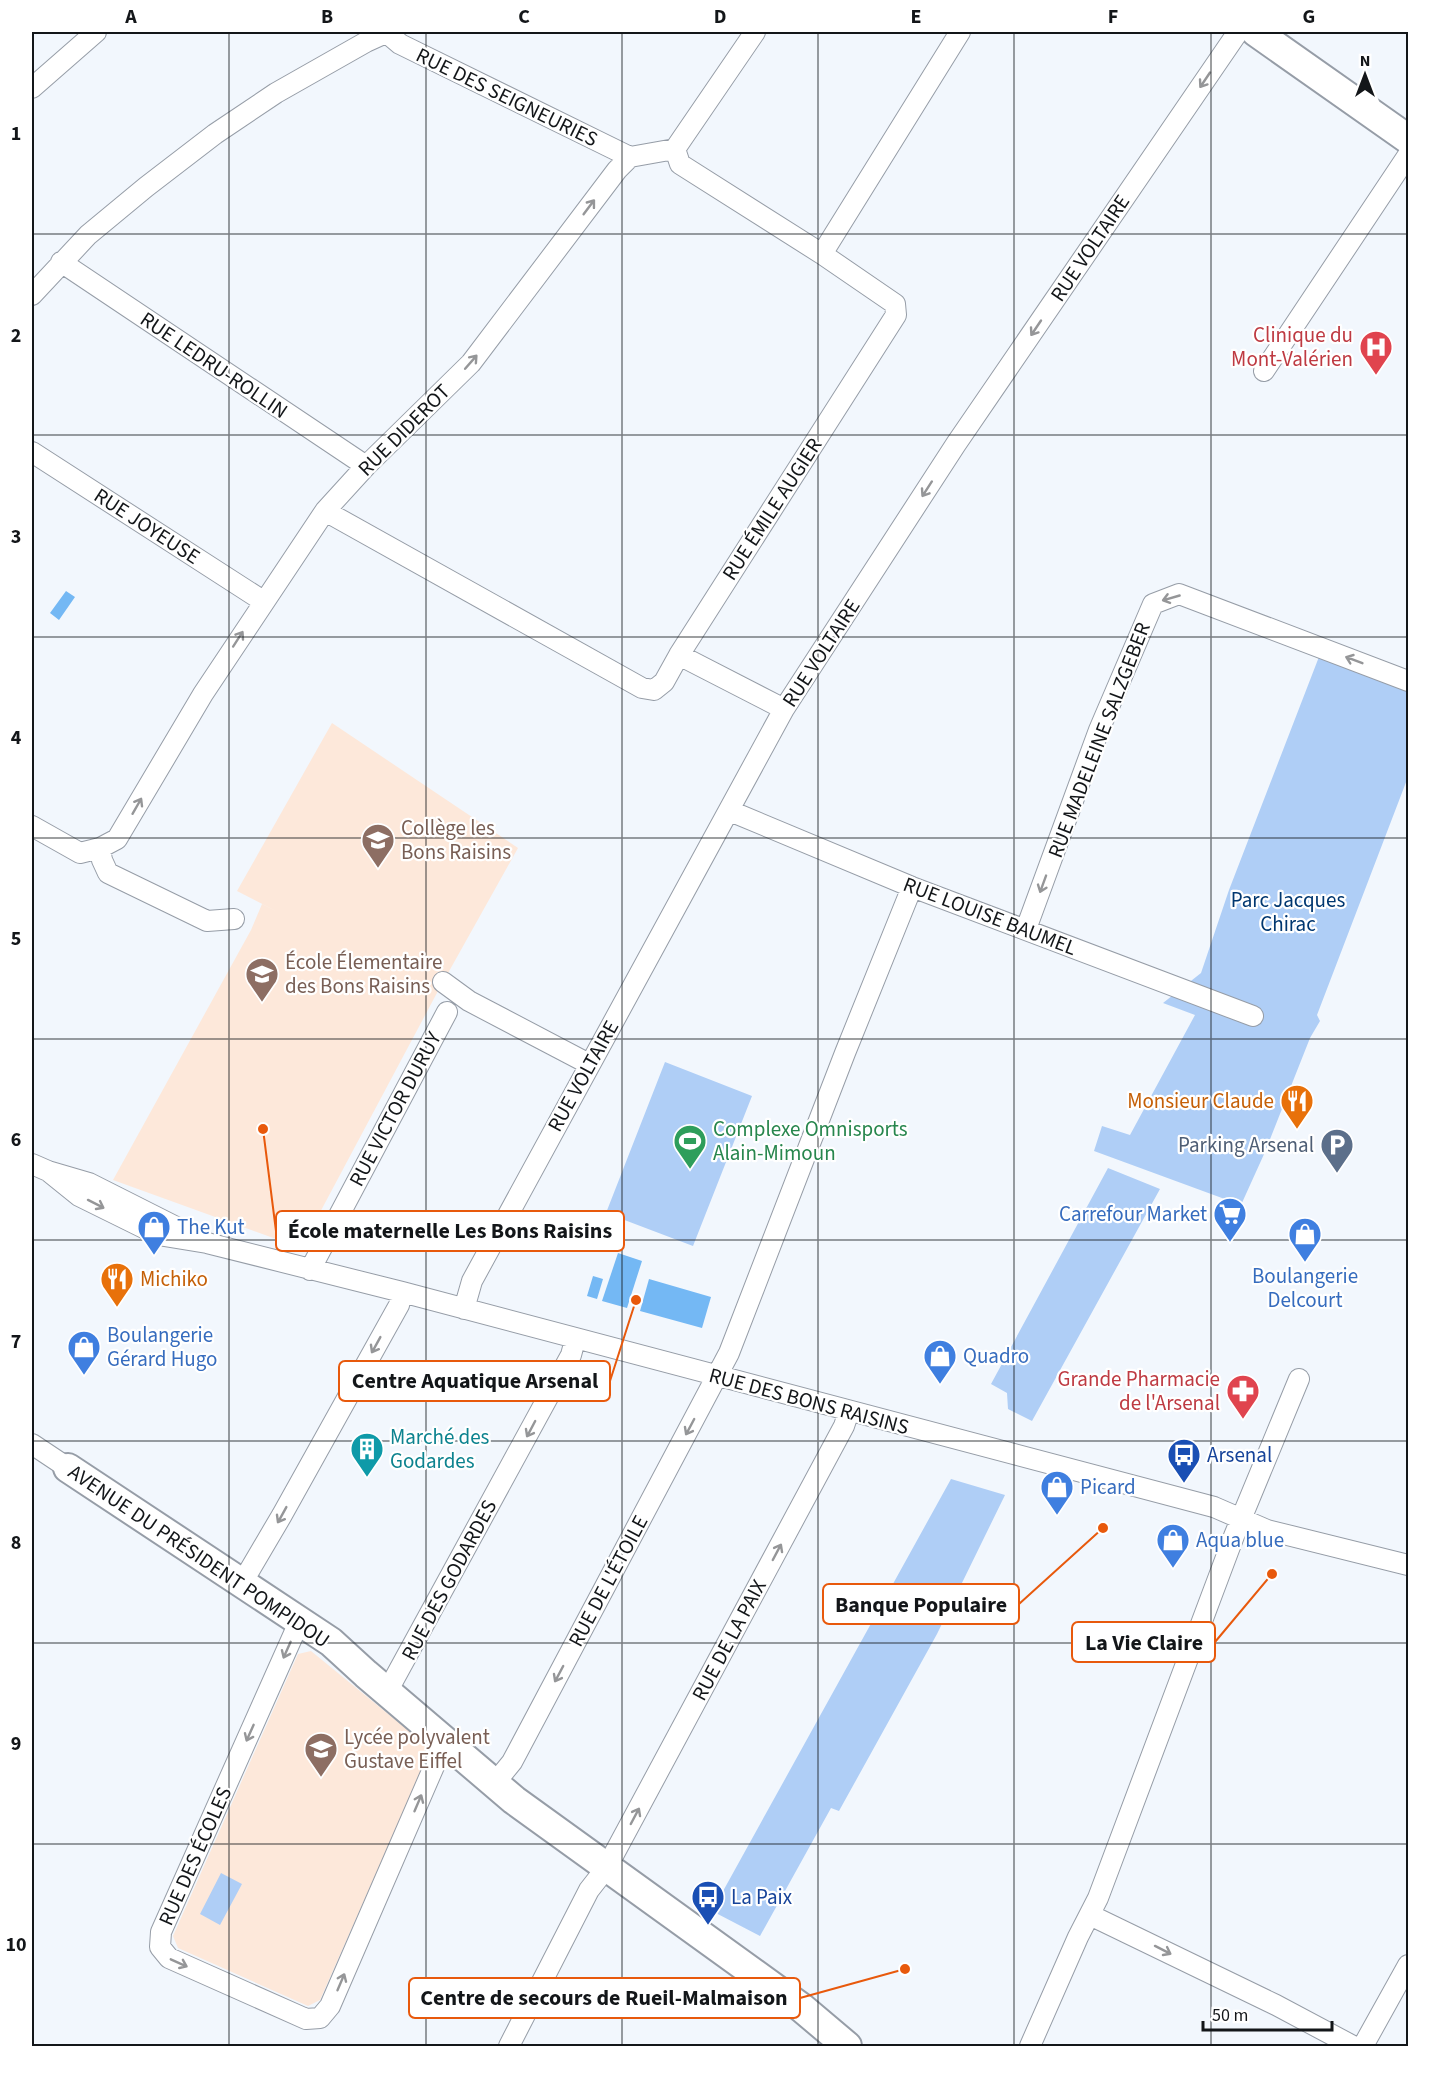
<svg xmlns="http://www.w3.org/2000/svg" width="1440" height="2078" viewBox="0 0 1440 2078" font-family="'Source Sans 3',sans-serif">
  <rect width="100%" height="100%" fill="#f2f7fd"/>
  <path fill="#fde8da" d="M 332,723 L 518,848 L 438,991 L 301,1248 L 113,1180 L 251,930 L 262,904 L 278,912 L 237,891 Z
    M 311,1651 L 431,1749 L 320,2000 L 308,2006 L 178,1948 L 173,1936 L 298,1654 Z"/>
  <path fill="#afcef6" d="M 1322,649 L 1408,681 L 1408,777 L 1317,1015 L 1320,1021 L 1310,1038 L 1265,1152 L 1241,1205 L 1094,1151 L 1102,1126 L 1130,1135 L 1195,1015 L 1163,1003 L 1201,973 L 1229,890 Z
    M 665,1062 L 752,1096 L 693,1246 L 606,1213 Z
    M 1108,1168 L 1160,1189 L 1032,1421 L 1008,1409 L 1007,1393 L 991,1384 Z
    M 951,1479 L 1005,1495 L 937,1634 L 839,1811 L 831,1808 L 760,1936 L 712,1911 Z
    M 221,1873 L 242,1884 L 220,1925 L 200,1914 Z"/>
  <path fill="#74b8f4" d="M 66,591 L 75,597 L 59,620 L 50,613 Z
    M 618,1253 L 642,1261 L 627,1308 L 602,1301 Z
    M 593,1276 L 603,1279 L 597,1299 L 587,1296 Z
    M 649,1279 L 711,1297 L 702,1328 L 640,1311 Z"/>
  <g fill="none" stroke-linecap="round" stroke-linejoin="round">
    <g stroke="#969da7" stroke-width="22">
      <path id="street" d="M 387,33 L 400,44 L 630,157
        M 32,88 L 96,32
        M 675,149 L 680,164 L 822,254
        M 61,262 L 366,466
        M 32,295 L 88,235 L 146,187 L 215,134 L 276,93 L 366,42 L 388,32
        M 1264,371 L 1408,155
        M 32,452 L 263,601
        M 325,511 L 642,688 L 654,690 L 664,682 L 679,655 L 896,315 L 895,304 L 822,254 L 960,32
        M 679,655 L 784,709
        M 730,811 L 912,887 L 1253,1016
        M 32,826 L 80,853 L 100,848 L 117,839 L 203,694 L 325,511 L 366,466 L 471,363 L 617,170 L 630,157 L 675,149 L 755,32
        M 100,848 L 102,860 L 108,873 L 207,921 L 234,919
        M 1026,929 L 1099,730 L 1153,604 L 1179,594 L 1408,681
        M 443,982 L 469,1001 L 589,1064
        M 32,1164 L 48,1171 L 89,1183 L 194,1236
        M 48,1171 L 79,1196 L 158,1235 L 207,1243 L 402,1292 L 1214,1507 L 1267,1530 L 1408,1565
        M 310,1270 L 447,1012
        M 464,1309 L 472,1281 L 784,709 L 956,444 L 1238,32
        M 32,1444 L 68,1468
        M 242,1583 L 282,1515 L 399,1305 L 402,1292
        M 300,1620 L 161,1932 L 160,1947 L 169,1958 L 306,2019 L 320,2018 L 330,2006 L 445,1741
        M 387,1692 L 571,1355 L 575,1340
        M 494,1784 L 512,1762 L 729,1353 L 845,1053 L 912,887
        M 1090,1915 L 1276,2005 L 1353,2046
        M 509,2046 L 589,1890 L 607,1867 L 844,1426 L 849,1411
        M 1030,2046 L 1078,1937 L 1098,1898 L 1234,1536 L 1299,1379
        M 1363,2046 L 1408,1965"/>
    </g>
    <g stroke="#969da7" stroke-width="32">
      <path id="secondary" d="M 1256,32 L 1408,139
        M 68,1468 L 331,1642 L 366,1674 L 514,1800 L 802,2008 L 847,2046"/>
    </g>
    <use href="#street" stroke="#fff" stroke-width="20"/>
    <use href="#secondary" stroke="#fff" stroke-width="28"/>
  </g>
  <defs><path id="oneway-shaft" d="M-6 0H5M1.5-3L5.5 0L1.5 3" fill="none" stroke-width="1.6" stroke-linecap="round" stroke-linejoin="round" transform="scale(1.5)"/></defs>
  <g stroke="#959698">
    <use href="#oneway-shaft" transform="translate(1205 80) rotate(124)"/>
    <use href="#oneway-shaft" transform="translate(589 207) rotate(-53)"/>
    <use href="#oneway-shaft" transform="translate(1036 328) rotate(124)"/>
    <use href="#oneway-shaft" transform="translate(471 362) rotate(-49)"/>
    <use href="#oneway-shaft" transform="translate(927 489) rotate(123)"/>
    <use href="#oneway-shaft" transform="translate(1171 598) rotate(164)"/>
    <use href="#oneway-shaft" transform="translate(238 639) rotate(-57)"/>
    <use href="#oneway-shaft" transform="translate(1354 660) rotate(-159)"/>
    <use href="#oneway-shaft" transform="translate(137 806) rotate(-60)"/>
    <use href="#oneway-shaft" transform="translate(1043 884) rotate(110)"/>
    <use href="#oneway-shaft" transform="translate(96 1204) rotate(27)"/>
    <use href="#oneway-shaft" transform="translate(376 1345) rotate(119)"/>
    <use href="#oneway-shaft" transform="translate(690 1427) rotate(118)"/>
    <use href="#oneway-shaft" transform="translate(531 1429) rotate(118)"/>
    <use href="#oneway-shaft" transform="translate(282 1515) rotate(119)"/>
    <use href="#oneway-shaft" transform="translate(777 1552) rotate(-62)"/>
    <use href="#oneway-shaft" transform="translate(287 1650) rotate(114)"/>
    <use href="#oneway-shaft" transform="translate(559 1674) rotate(118)"/>
    <use href="#oneway-shaft" transform="translate(250 1733) rotate(114)"/>
    <use href="#oneway-shaft" transform="translate(418 1803) rotate(-67)"/>
    <use href="#oneway-shaft" transform="translate(635 1816) rotate(-62)"/>
    <use href="#oneway-shaft" transform="translate(1163 1950) rotate(27)"/>
    <use href="#oneway-shaft" transform="translate(179 1963) rotate(24)"/>
    <use href="#oneway-shaft" transform="translate(341 1982) rotate(-67)"/>
  </g>
  <path fill="none" stroke="#131619" stroke-width="1.5" stroke-opacity="0.55" d="M 229,32 L 229,2046M 426,32 L 426,2046M 622,32 L 622,2046M 818,32 L 818,2046M 1014,32 L 1014,2046M 1211,32 L 1211,2046M 32,234 L 1408,234M 32,435 L 1408,435M 32,637 L 1408,637M 32,838 L 1408,838M 32,1039 L 1408,1039M 32,1240 L 1408,1240M 32,1441 L 1408,1441M 32,1643 L 1408,1643M 32,1844 L 1408,1844"/>
  <defs>
    <g id="hospital-pin" transform="scale(1.725)"><path d="M0 17L-7.5 6A9.5 9.5 0 1 1 7.5 6Z" fill="#e0444e" stroke="#fff"/><path d="M-5-5h3v3.5h4V-5h3V5h-3V1.5h-4V5h-3Z" fill="#fff"/></g>
    <g id="school-pin" transform="scale(1.725)"><path d="M0 17L-7.5 6A9.5 9.5 0 1 1 7.5 6Z" fill="#8d6e63" stroke="#fff"/><path d="M0-5L7-2L0 1L-7-2ZM-4 1L0 2.5L4 1V4Q0 6-4 4Z" fill="#fff"/></g>
    <g id="restaurant-pin" transform="scale(1.725)"><path d="M0 17L-7.5 6A9.5 9.5 0 1 1 7.5 6Z" fill="#e8710a" stroke="#fff"/><path d="M-5-6h1v4h1v-4h1v4h1v-4h1v5L-1.5 .5V6h-2V.5L-5-1ZM5-6V6H3V1.5H1.5Q1.5-4 5-6Z" fill="#fff"/></g>
    <g id="stadium-pin" transform="scale(1.725)"><path d="M0 17L-7.5 6A9.5 9.5 0 1 1 7.5 6Z" fill="#2e9e5b" stroke="#fff"/><path d="M0-5a6.5 5 0 1 0 0 10a6.5 5 0 1 0 0-10ZM-3.5-1.8h7v3.6h-7Z" fill="#fff"/></g>
    <g id="parking-pin" transform="scale(1.725)"><path d="M0 17L-7.5 6A9.5 9.5 0 1 1 7.5 6Z" fill="#5c6f8a" stroke="#fff"/><path d="M-3.5-5.5H1a3.5 3.5 0 0 1 0 7H-1V5.5H-3.5ZM-1-3.4V-.6H.8a1.4 1.4 0 0 0 0-2.8Z" fill="#fff"/></g>
    <g id="supermarket-pin" transform="scale(1.725)"><path d="M0 17L-7.5 6A9.5 9.5 0 1 1 7.5 6Z" fill="#3f7fe0" stroke="#fff"/><path d="M-6-5.5h2.5l.6 2H6L4.5 2H-2.5L-4.4-4H-6ZM-1.5 3.2a1.3 1.3 0 1 0 .1 0ZM3 3.2a1.3 1.3 0 1 0 .1 0Z" fill="#fff"/></g>
    <g id="shop-pin" transform="scale(1.725)"><path d="M0 17L-7.5 6A9.5 9.5 0 1 1 7.5 6Z" fill="#3f7fe0" stroke="#fff"/><path d="M-5-2.5h2.3a2.7 3.5 0 0 1 5.4 0H5L5.5 6h-11ZM-1.5-2.5h3a1.5 2.3 0 0 0-3 0Z" fill="#fff"/></g>
    <g id="pharmacy-pin" transform="scale(1.725)"><path d="M0 17L-7.5 6A9.5 9.5 0 1 1 7.5 6Z" fill="#e0444e" stroke="#fff"/><path d="M-2-6h4v4h4v4h-4v4h-4v-4h-4v-4h4Z" fill="#fff"/></g>
    <g id="building-pin" transform="scale(1.725)"><path d="M0 17L-7.5 6A9.5 9.5 0 1 1 7.5 6Z" fill="#0f9aa8" stroke="#fff"/><path d="M-4-6H4V6H1V3H-1V6H-4ZM-2.5-4.3h1.7v1.8h-1.7ZM.8-4.3h1.7v1.8H.8ZM-2.5-1h1.7V.8h-1.7ZM.8-1h1.7V.8H.8Z" fill="#fff"/></g>
    <g id="bus-pin" transform="scale(1.725)"><path d="M0 17L-7.5 6A9.5 9.5 0 1 1 7.5 6Z" fill="#1a4fb4" stroke="#fff"/><path d="M-5-6H5V4H4V6H2V4H-2V6H-4V4H-5ZM-3.5-4V0h7V-4ZM-3.5 1.2v1.5H-2V1.2ZM2 1.2v1.5H3.5V1.2Z" fill="#fff"/></g>
  </defs>
  <g fill-rule="evenodd">
    <use href="#hospital-pin" x="1376" y="347"/>
    <use href="#school-pin" x="378" y="840"/>
    <use href="#school-pin" x="262" y="974"/>
    <use href="#restaurant-pin" x="1297" y="1101"/>
    <use href="#stadium-pin" x="690" y="1141"/>
    <use href="#parking-pin" x="1337" y="1145"/>
    <use href="#supermarket-pin" x="1230" y="1214"/>
    <use href="#shop-pin" x="154" y="1227"/>
    <use href="#shop-pin" x="1305" y="1234"/>
    <use href="#restaurant-pin" x="117" y="1279"/>
    <use href="#shop-pin" x="84" y="1347"/>
    <use href="#shop-pin" x="940" y="1356"/>
    <use href="#pharmacy-pin" x="1243" y="1391"/>
    <use href="#building-pin" x="367" y="1449"/>
    <use href="#bus-pin" x="1184" y="1455"/>
    <use href="#shop-pin" x="1057" y="1487"/>
    <use href="#shop-pin" x="1173" y="1540"/>
    <use href="#school-pin" x="321" y="1749"/>
    <use href="#bus-pin" x="708" y="1897"/>
  </g>
  <g text-anchor="middle" dominant-baseline="central" stroke-width="4.5" stroke-linejoin="round" paint-order="stroke">
    <g font-size="21" fill="#131619" stroke="#fff">
      <text transform="translate(507 97) rotate(26)">RUE DES SEIGNEURIES</text>
      <text transform="translate(1090 248) rotate(-56)">RUE VOLTAIRE</text>
      <text transform="translate(214 365) rotate(34)">RUE LEDRU-ROLLIN</text>
      <text transform="translate(404 430) rotate(-45)">RUE DIDEROT</text>
      <text transform="translate(772 509) rotate(-57)">RUE ÉMILE AUGIER</text>
      <text transform="translate(147 526) rotate(33)">RUE JOYEUSE</text>
      <text transform="translate(821 653) rotate(-57)">RUE VOLTAIRE</text>
      <text transform="translate(1099 740) rotate(-69)">RUE MADELEINE SALZGEBER</text>
      <text transform="translate(990 916) rotate(21)">RUE LOUISE BAUMEL</text>
      <text transform="translate(583 1076) rotate(-61)">RUE VOLTAIRE</text>
      <text transform="translate(395 1109) rotate(-62)">RUE VICTOR DURUY</text>
      <text transform="translate(809 1401) rotate(15)">RUE DES BONS RAISINS</text>
      <text transform="translate(199 1556) rotate(34)">AVENUE DU PRÉSIDENT POMPIDOU</text>
      <text transform="translate(449 1580) rotate(-62)">RUE DES GODARDES</text>
      <text transform="translate(608 1581) rotate(-62)">RUE DE L'ÉTOILE</text>
      <text transform="translate(729 1640) rotate(-62)">RUE DE LA PAIX</text>
      <text transform="translate(195 1856) rotate(-66)">RUE DES ÉCOLES</text>
    </g>
    <g font-size="21" fill="#be3a42" stroke="#fff" text-anchor="end">
      <text x="1353" y="335">Clinique du<tspan x="1353" dy="24">Mont-Valérien</tspan></text>
      <text x="1220" y="1379">Grande Pharmacie<tspan x="1220" dy="24">de l'Arsenal</tspan></text>
    </g>
    <g font-size="21" fill="#785e54" stroke="#fff" text-anchor="start">
      <text x="401" y="828">Collège les<tspan x="401" dy="24">Bons Raisins</tspan></text>
      <text x="285" y="962">École Élementaire<tspan x="285" dy="24">des Bons Raisins</tspan></text>
      <text x="344" y="1737">Lycée polyvalent<tspan x="344" dy="24">Gustave Eiffel</tspan></text>
    </g>
    <g font-size="21" fill="#003770" stroke="#fff">
      <text x="1288" y="900">Parc Jacques<tspan x="1288" dy="24">Chirac</tspan></text>
    </g>
    <g font-size="21" fill="#c56008" stroke="#fff" text-anchor="end">
      <text x="1274" y="1101">Monsieur Claude</text>
      <text x="140" y="1279" text-anchor="start">Michiko</text>
    </g>
    <g font-size="21" fill="#27864d" stroke="#fff" text-anchor="start">
      <text x="713" y="1129">Complexe Omnisports<tspan x="713" dy="24">Alain-Mimoun</tspan></text>
    </g>
    <g font-size="21" fill="#4e5e75" stroke="#fff" text-anchor="end">
      <text x="1314" y="1145">Parking Arsenal</text>
    </g>
    <g font-size="21" fill="#366cbe" stroke="#fff" text-anchor="start">
      <text x="1207" y="1214" text-anchor="end">Carrefour Market</text>
      <text x="177" y="1227">The Kut</text>
      <text x="1305" y="1276" text-anchor="middle">Boulangerie<tspan x="1305" dy="24">Delcourt</tspan></text>
      <text x="107" y="1335">Boulangerie<tspan x="107" dy="24">Gérard Hugo</tspan></text>
      <text x="963" y="1356">Quadro</text>
      <text x="1080" y="1487">Picard</text>
      <text x="1196" y="1540">Aqua blue</text>
    </g>
    <g font-size="21" fill="#0d838f" stroke="#fff" text-anchor="start">
      <text x="390" y="1437">Marché des<tspan x="390" dy="24">Godardes</tspan></text>
    </g>
    <g font-size="21" fill="#164399" stroke="#fff" text-anchor="start">
      <text x="1207" y="1455">Arsenal</text>
      <text x="731" y="1897">La Paix</text>
    </g>
  </g>
  <path fill="none" stroke="#e8590c" stroke-width="2" d="M263 1129L276 1231M636 1300L610 1381M1103 1528L1019 1604M1272 1574L1215 1642M905 1969L800 1998"/>
  <g fill="#e8590c" stroke="#fff" stroke-width="2">
    <circle cx="263" cy="1129" r="6"/>
    <circle cx="636" cy="1300" r="6"/>
    <circle cx="1103" cy="1528" r="6"/>
    <circle cx="1272" cy="1574" r="6"/>
    <circle cx="905" cy="1969" r="6"/>
  </g>
  <g fill="#fff" stroke="#e8590c" stroke-width="2">
    <rect x="276" y="1211" width="348" height="40" rx="6"/>
    <rect x="339" y="1361" width="271" height="40" rx="6"/>
    <rect x="823" y="1584" width="196" height="40" rx="6"/>
    <rect x="1072" y="1622" width="143" height="40" rx="6"/>
    <rect x="409" y="1978" width="391" height="40" rx="6"/>
  </g>
  <g font-size="22" text-anchor="middle" font-weight="bold" fill="#131619">
    <text x="450" y="1238">École maternelle Les Bons Raisins</text>
    <text x="475" y="1388">Centre Aquatique Arsenal</text>
    <text x="921" y="1612">Banque Populaire</text>
    <text x="1144" y="1650">La Vie Claire</text>
    <text x="604" y="2005">Centre de secours de Rueil-Malmaison</text>
  </g>
  <rect width="1440" height="2078" fill="none" stroke="#ffffff" stroke-width="66"/>
  <g transform="translate(1365 75)" stroke="#ffffff" stroke-width="4.5" paint-order="stroke">
  <path d="M0-4.5L10 22L0 15L-10 22Z" fill="#131619"/>
  <text y="-9" font-size="16" font-weight="bold" text-anchor="middle" fill="#131619">N</text>
  </g>
  <path d="M1203 2021v9h129v-9" fill="none" stroke="#131619" stroke-width="3"/>
  <text x="1212" y="2021" font-size="18" fill="#131619" stroke="#ffffff" stroke-width="4.5" paint-order="stroke">50 m</text>
  <rect x="33" y="33" width="1374" height="2012" fill="none" stroke="#131619" stroke-width="2"/>
  <g font-size="20" text-anchor="middle" font-weight="bold" fill="#131619">
    <text x="131" y="23">A</text>
    <text x="327" y="23">B</text>
    <text x="524" y="23">C</text>
    <text x="720" y="23">D</text>
    <text x="916" y="23">E</text>
    <text x="1113" y="23">F</text>
    <text x="1309" y="23">G</text>
    <text x="16" y="140">1</text>
    <text x="16" y="342">2</text>
    <text x="16" y="543">3</text>
    <text x="16" y="744">4</text>
    <text x="16" y="945">5</text>
    <text x="16" y="1146">6</text>
    <text x="16" y="1348">7</text>
    <text x="16" y="1549">8</text>
    <text x="16" y="1750">9</text>
    <text x="16" y="1951">10</text>
  </g>
</svg>
